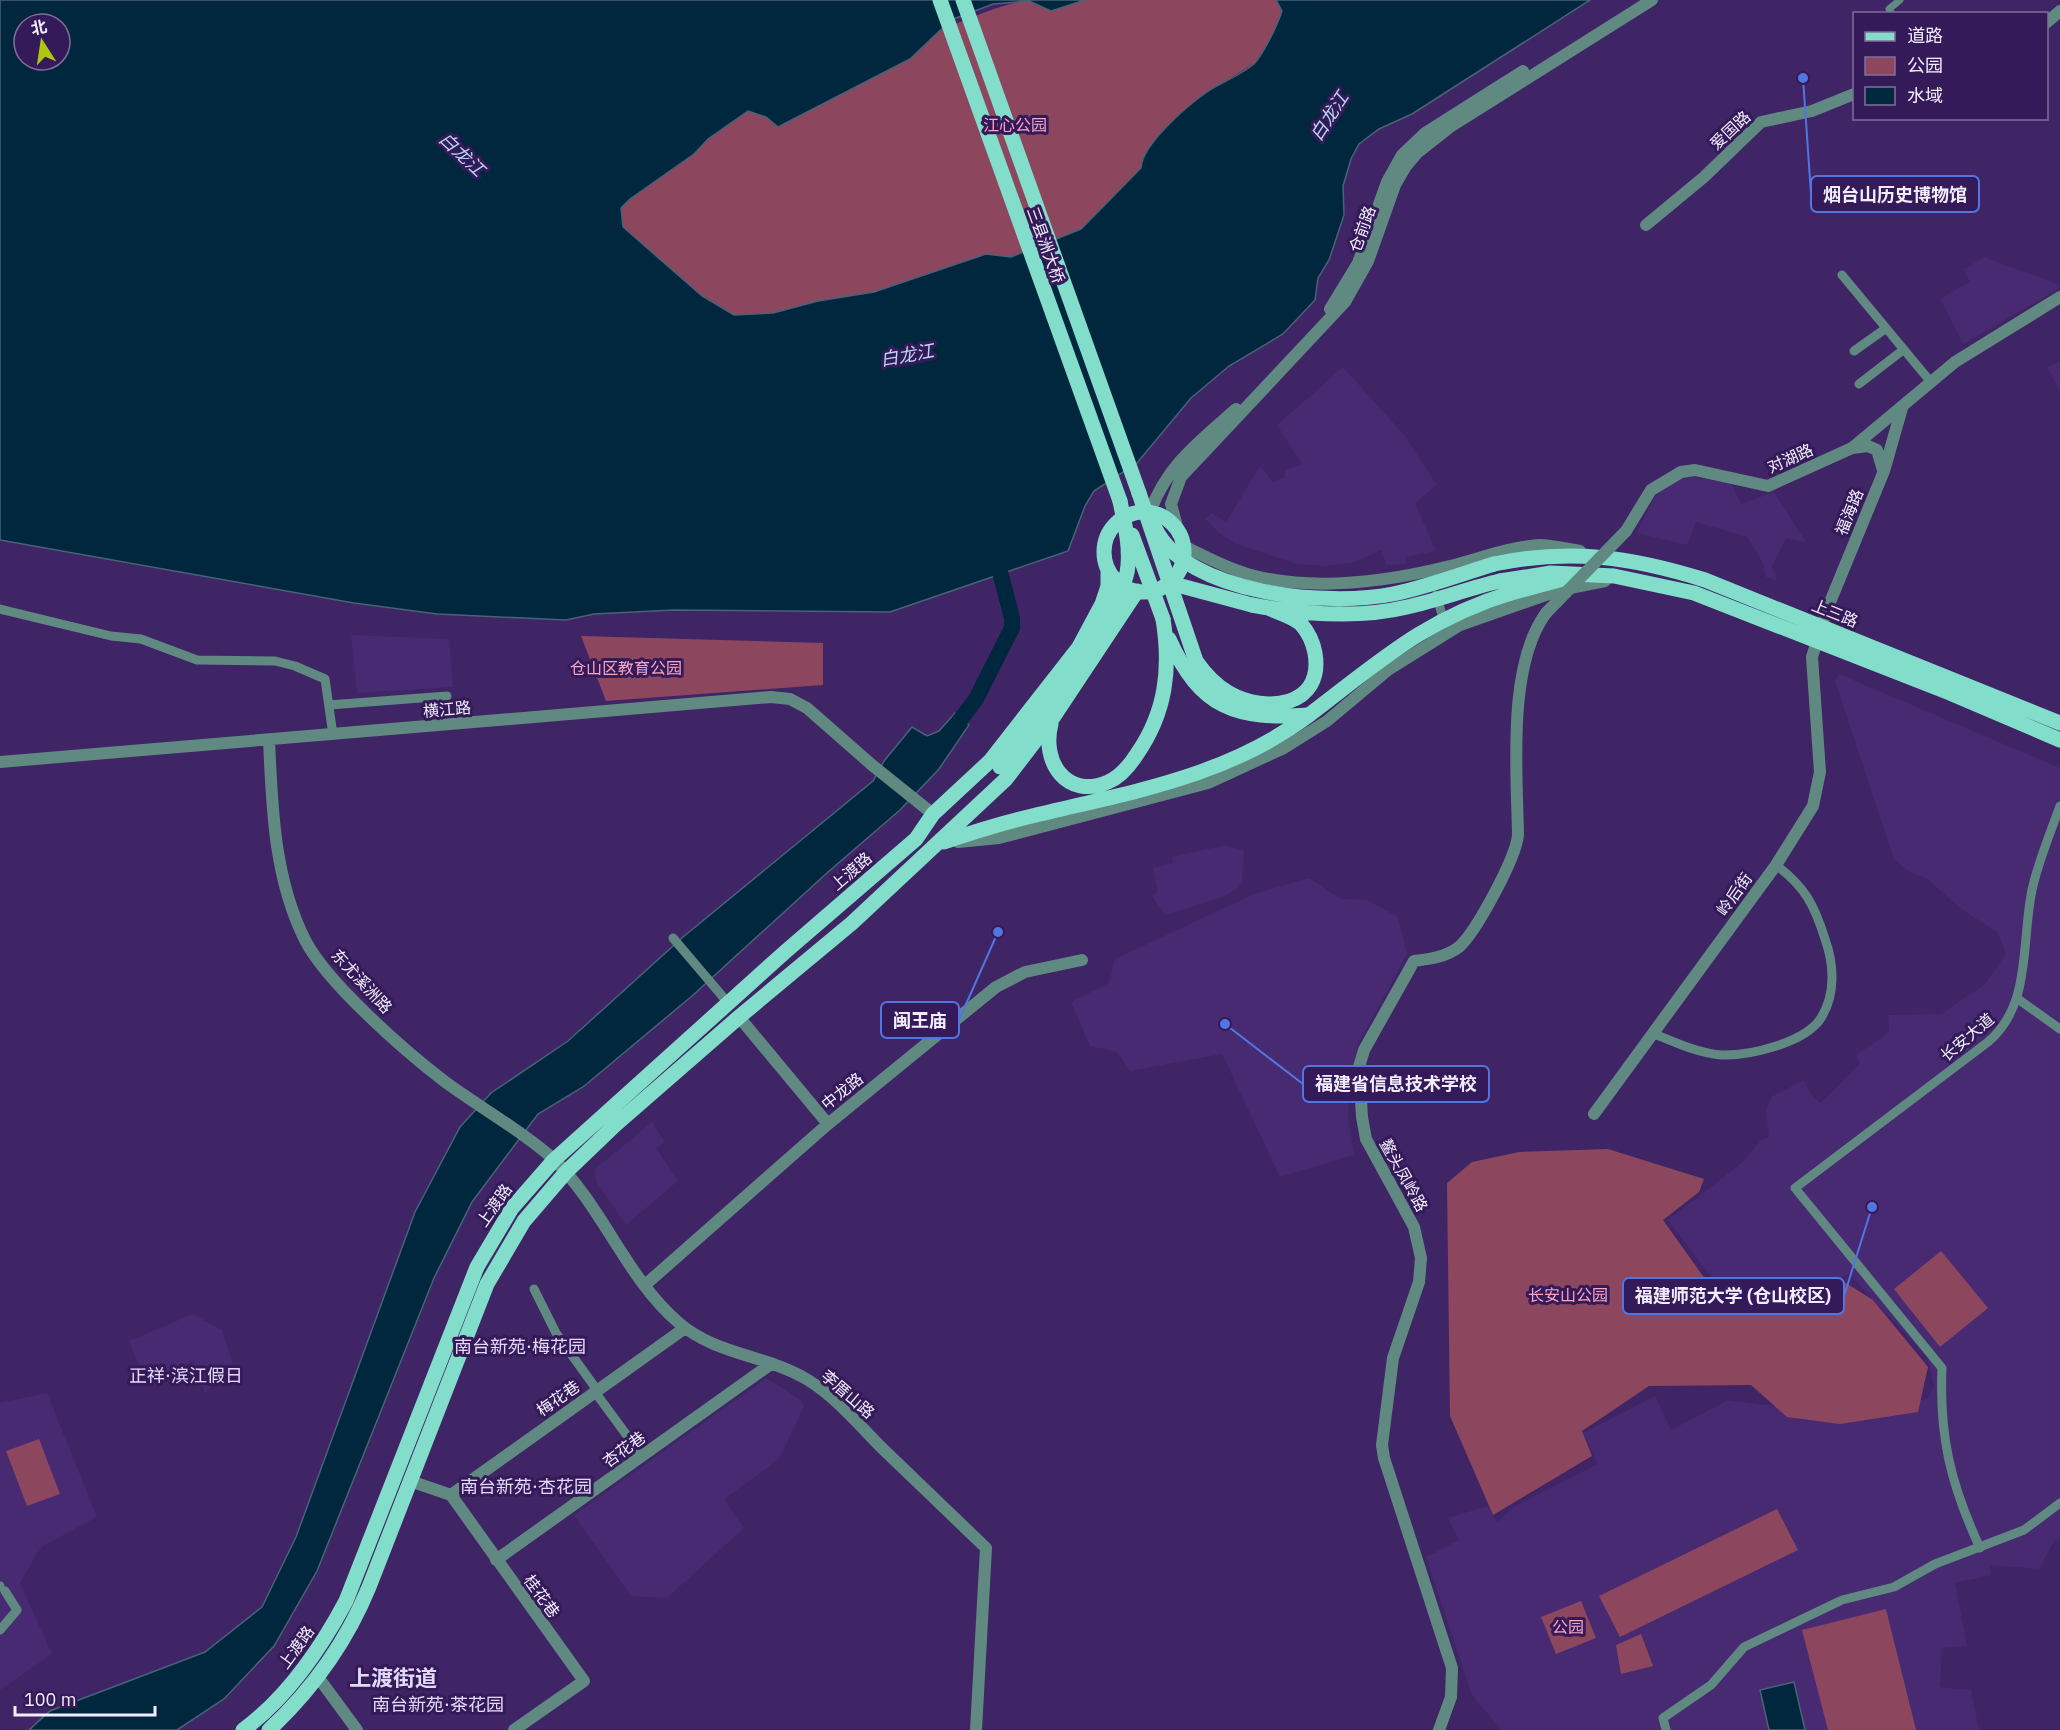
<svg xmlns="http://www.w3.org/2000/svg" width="2060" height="1730" viewBox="0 0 2060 1730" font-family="'IBM Plex Sans','Noto Sans SC',sans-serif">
  <rect width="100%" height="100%" fill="#3f2565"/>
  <path fill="#472a72" d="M 1984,257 L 2060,285 L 2060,288 L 1963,344 L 1940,299 L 1970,281 L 1963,270 Z
    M 2060,361 L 2060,391 L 2047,367 Z
    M 1343,367 L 1405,436 L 1437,485 L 1415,503 L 1436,551 L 1405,557 L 1406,564 L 1386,565 L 1382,550 L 1353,563 L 1326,566 L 1297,564 L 1236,544 L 1218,532 L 1205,519 L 1212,513 L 1226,522 L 1260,466 L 1273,482 L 1285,477 L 1285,470 L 1302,464 L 1277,425 Z
    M 1686,476 L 1731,483 L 1741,504 L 1774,492 L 1806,542 L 1786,538 L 1772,566 L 1777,580 L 1766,577 L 1763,563 L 1747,537 L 1696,522 L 1687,545 L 1637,533 L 1653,499 L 1663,488 Z
    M 351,635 L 449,639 L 453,687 L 357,693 Z
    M 1839,674 L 2060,768 L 2060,1541 L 2055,1539 L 2039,1569 L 1989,1565 L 1991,1575 L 1955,1583 L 1967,1646 L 1942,1648 L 1940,1687 L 1971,1690 L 1979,1730 L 1502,1730 L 1472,1695 L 1426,1557 L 1459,1540 L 1448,1518 L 1487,1506 L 1497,1522 L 1517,1505 L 1598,1464 L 1583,1433 L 1655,1396 L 1671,1430 L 1728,1400 L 1854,1417 L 1927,1399 L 1934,1386 L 1927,1357 L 1849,1274 L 1798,1300 L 1727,1298 L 1668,1220 L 1743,1162 L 1761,1140 L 1769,1137 L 1766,1113 L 1771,1097 L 1804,1080 L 1812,1096 L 1821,1103 L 1860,1063 L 1856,1055 L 1883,1037 L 1889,1030 L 1888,1015 L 1941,1014 L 1984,985 L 2006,954 L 1997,932 L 1960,908 L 1926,878 L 1911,873 L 1894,859 L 1835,681 Z
    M 1226,845 L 1244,851 L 1242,881 L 1238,888 L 1223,897 L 1165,915 L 1152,896 L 1158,891 L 1153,868 L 1173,863 L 1172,857 Z
    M 1309,878 L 1341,899 L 1367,900 L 1398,917 L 1407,954 L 1357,1047 L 1348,1115 L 1354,1155 L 1280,1177 L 1222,1054 L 1130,1071 L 1117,1052 L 1090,1046 L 1071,1002 L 1109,983 L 1115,959 L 1254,894 Z
    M 652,1122 L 665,1142 L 656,1148 L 678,1181 L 626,1225 L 597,1183 L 594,1170 Z
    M 193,1314 L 222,1330 L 233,1365 L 205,1393 L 193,1361 L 145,1381 L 129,1341 Z
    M 766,1378 L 801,1400 L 804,1407 L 779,1459 L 724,1499 L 744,1528 L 667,1598 L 631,1596 L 574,1515 Z
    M 47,1393 L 97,1517 L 43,1546 L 36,1555 L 20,1583 L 52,1654 L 0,1690 L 0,1403 Z"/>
  <path fill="#8c475f" d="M 1085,0 L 1276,0 L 1282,11 L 1277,28 L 1255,63 L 1209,91 L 1179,114 L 1141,168 L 1081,229 L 1010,257 L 986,254 L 874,292 L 818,301 L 773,313 L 734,315 L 702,296 L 623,227 L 621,208 L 630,199 L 694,154 L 708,139 L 748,111 L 766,117 C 813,93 986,0 1030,1 C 1037,3 1045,8 1051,11 Z
    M 581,636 L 823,643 L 823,685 L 606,701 Z
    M 1608,1149 L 1704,1179 L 1699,1192 L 1663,1220 L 1720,1300 L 1798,1302 L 1841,1280 L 1873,1300 L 1928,1367 L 1918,1412 L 1840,1424 L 1787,1417 L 1751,1385 L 1649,1386 L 1582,1431 L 1592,1456 L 1493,1515 L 1450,1416 L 1447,1183 L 1472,1162 L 1519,1152 Z
    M 1941,1251 L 1988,1308 L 1940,1347 L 1894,1289 Z
    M 39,1439 L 60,1494 L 27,1506 L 6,1451 Z
    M 1777,1509 L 1798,1550 L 1620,1637 L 1599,1596 Z
    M 1581,1601 L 1596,1638 L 1556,1654 L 1541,1617 Z
    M 1886,1609 L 1916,1730 L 1828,1730 L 1802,1630 Z
    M 1641,1634 L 1653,1666 L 1621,1674 L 1616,1645 Z"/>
  <path fill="#00273e" stroke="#486277" stroke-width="1.5" fill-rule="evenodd" d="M 0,0 L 1085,0 L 1051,11 L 1029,1 L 993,4 L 951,20 L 910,59 L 778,127 L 766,117 L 748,111 L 708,139 L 694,154 L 630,199 L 621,208 L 623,227 L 702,296 L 734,315 L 773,313 L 818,301 L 874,292 L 986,254 L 1011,257 L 1081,229 L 1141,168 C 1142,144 1189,104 1210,90 C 1224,81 1241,75 1254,64 C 1263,55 1278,24 1282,11 L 1276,0 L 1590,0 L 1412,114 L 1379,129 L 1359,144 L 1351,159 L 1343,186 L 1344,215 L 1329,260 L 1318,278 L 1315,300 L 1283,334 L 1229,366 L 1191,398 L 1137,463 L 1094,491 L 1085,506 L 1068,551 L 890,612 L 673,610 L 594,614 L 566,620 L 437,614 L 354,603 L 0,540 ZM 24,24 L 60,24 L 60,60 L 24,60 Z
    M 955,713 L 969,725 L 939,769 L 900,810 L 828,872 L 692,996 L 583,1087 L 538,1114 L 472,1202 L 434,1278 L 317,1571 L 274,1646 L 224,1699 L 177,1730 L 29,1730 L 50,1711 L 205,1652 L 262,1607 L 296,1537 L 415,1212 L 460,1127 L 491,1093 L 568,1041 L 683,937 L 873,781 L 884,761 L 912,727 L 927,736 L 939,731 Z
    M 1794,1682 L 1805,1730 L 1769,1730 L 1760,1690 Z"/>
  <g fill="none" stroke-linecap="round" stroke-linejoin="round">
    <path stroke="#00273e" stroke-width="16" d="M 949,735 L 976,699 L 1012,628 L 1012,618 L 995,553"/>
    <path stroke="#608a81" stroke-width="7" d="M 1892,14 L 1889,9 L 1900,0"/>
    <path stroke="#608a81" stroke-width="9" d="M 1842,275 L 1930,381
      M 1854,351 L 1885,329
      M 1859,384 L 1903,350
      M 1436,595 L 1445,624
      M 0,609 L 111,636 L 141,639 L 197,660 L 275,661 L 295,666 L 325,679 L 333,735
      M 329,705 L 447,696
      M 673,938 L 729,1004
      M 2018,999 L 2060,1029
      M 1652,1033 C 1674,1042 1697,1053 1721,1055 C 1749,1056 1805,1043 1821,1018 C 1836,994 1834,964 1825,939 C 1814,904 1805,887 1776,865
      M 534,1289 L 556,1333 L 597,1390
      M 595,1392 L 642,1456
      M 1980,1548 C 1951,1485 1939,1437 1942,1368 L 1795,1188 L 1988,1042 C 2032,1005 2021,942 2032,890 C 2038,862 2050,834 2060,806
      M 0,1587 L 0,1586
      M 0,1630 L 17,1610 L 5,1591
      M 1666,1730 L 1663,1718 L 1711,1685 L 1744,1647 L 1842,1600 L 1894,1587 L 1935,1564 L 2024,1530 L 2060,1503"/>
    <path stroke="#608a81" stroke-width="12" d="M 2046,23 L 2060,11
      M 1646,225 L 1704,177 L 1761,122 L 1812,111 L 1854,94
      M 1330,309 L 1358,263 L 1387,182 L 1402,155 L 1425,133 L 1523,71
      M 1852,448 L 1868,446 L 1877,450 L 1883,470
      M 1150,512 C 1167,465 1200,441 1236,409
      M 1178,530 L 1171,504 L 1181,477 L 1345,302 L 1368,261 L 1395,185 L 1406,166 L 1417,153 L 1450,127 L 1652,0
      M 1626,531 L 1651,490 L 1681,472 L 1695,470 L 1768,486 L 1852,448 L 1955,362 L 2060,297
      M 1183,546 C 1205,556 1227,569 1251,575 C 1315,592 1386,582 1450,566 C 1479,559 1509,547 1539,545 C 1552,545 1567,549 1580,551
      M 269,740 C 272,808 274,878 305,940 C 327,983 405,1051 444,1081 C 479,1107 518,1128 551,1157 C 602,1204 625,1277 679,1323 C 716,1355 767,1355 808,1380 C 837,1398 859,1425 883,1449 C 917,1482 952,1515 986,1548 L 976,1730
      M 0,762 L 771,697 L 790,699 L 807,708 L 872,765 L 933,814
      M 958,842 L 999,838 L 1208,783 L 1284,748 L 1327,721 L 1388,670 L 1460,625 L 1560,590 L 1605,581
      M 739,1017 L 828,1124
      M 1594,1114 L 1776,865 L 1813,806 L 1820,772 L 1812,657 L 1828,607 L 1884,471 L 1902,408
      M 645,1285 L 828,1124 L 996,987 L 1025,972 L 1082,960
      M 410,1481 L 451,1495 L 584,1681 L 514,1730
      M 451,1495 L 685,1328
      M 496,1560 L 771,1364
      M 318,1677 L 357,1730
      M 1439,1730 L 1451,1697 L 1452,1668 L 1384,1458 L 1382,1445 L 1393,1358 L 1419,1282 L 1421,1258 L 1414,1227 L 1366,1139 L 1362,1117 L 1359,1067 L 1364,1050 L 1414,961 C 1430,959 1446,957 1459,947 C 1476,932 1516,858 1518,835 C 1517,772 1507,666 1546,613"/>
    <path stroke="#82decb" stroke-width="15" d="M 940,0 L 1120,501
      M 963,0 L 1139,493
      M1104 552a40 40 0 1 1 80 0a40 40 0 1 1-80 0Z
      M 1494,564 C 1570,548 1632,557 1705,580 L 2060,723
      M 1500,581 L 1551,573 L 1614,576 L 1694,593 L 1950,693 L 2060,740
      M 1170,583 L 1252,605
      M 1511,593 L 1563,579
      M 1169,639 C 1201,709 1236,720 1309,715
      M 1051,724 C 1041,762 1067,800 1108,782 C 1120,777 1130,765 1137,754 C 1166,712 1171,669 1163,619
      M 944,842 C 973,832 1002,823 1032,816 C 1130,792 1227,777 1309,715
      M 243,1730 C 288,1697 320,1650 346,1601 L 477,1267 L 512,1208 L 554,1160 L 785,952 L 916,839 L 933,814 L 990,761 L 1079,647 L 1102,604 L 1108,586 L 1108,570
      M 269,1730 C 313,1689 346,1643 369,1587 L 487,1284 L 524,1221 L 566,1172 L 615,1125 L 739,1017 L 852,923 L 1006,779 L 1052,719 L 1137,591"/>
    <path stroke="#608a81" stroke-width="12" d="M 1546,613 L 1626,531"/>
    <path stroke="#82decb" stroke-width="15" d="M 1139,493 L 1196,661 C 1205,674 1215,685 1229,693 C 1266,714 1324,707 1315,653 C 1313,642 1308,632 1301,624 C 1292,616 1279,613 1268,608
      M 1155,528 C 1187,595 1329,607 1393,594 C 1427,587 1461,574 1494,564
      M 1132,535 L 1163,619
      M 1252,605 C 1301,614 1358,619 1407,607 C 1439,600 1469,588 1500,581
      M 1309,715 C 1379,662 1425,619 1511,593
      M 1000,767 C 1040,720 1072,671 1103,619 C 1113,603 1127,585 1128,565 C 1130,543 1124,522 1120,501"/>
  </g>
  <g text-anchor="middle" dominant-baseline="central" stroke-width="6" stroke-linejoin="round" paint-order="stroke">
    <g font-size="16" fill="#faa6c1" stroke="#351a59">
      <text x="1015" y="125">江心公园</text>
      <text x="626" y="668">仓山区教育公园</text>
      <text x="1568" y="1295">长安山公园</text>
      <text x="1568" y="1627">公园</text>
    </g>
    <g font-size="16" fill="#f1edfd" stroke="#351a59">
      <text transform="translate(1730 130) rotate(-43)">爱国路</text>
      <text transform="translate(1362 229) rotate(-70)">仓前路</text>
      <text transform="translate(1046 245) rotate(70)">三县洲大桥</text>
      <text transform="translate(1790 458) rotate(-24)">对湖路</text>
      <text transform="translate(1849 512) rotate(-68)">福海路</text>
      <text transform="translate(1835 613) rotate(22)">上三路</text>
      <text transform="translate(447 709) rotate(-5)">横江路</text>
      <text transform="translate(851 871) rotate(-41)">上渡路</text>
      <text transform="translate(1734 894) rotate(-54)">岭后街</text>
      <text transform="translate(362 981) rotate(47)">东尤溪洲路</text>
      <text transform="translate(1967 1037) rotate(-40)">长安大道</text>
      <text transform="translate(842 1091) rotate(-39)">中龙路</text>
      <text transform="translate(1404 1175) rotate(61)">鳌头凤岭路</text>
      <text transform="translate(494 1205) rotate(-55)">上渡路</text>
      <text transform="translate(848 1394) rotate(41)">李厝山路</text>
      <text transform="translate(558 1398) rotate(-35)">梅花巷</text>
      <text transform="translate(624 1449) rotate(-36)">杏花巷</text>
      <text transform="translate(542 1596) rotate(54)">桂花巷</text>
      <text transform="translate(296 1647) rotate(-54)">上渡路</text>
    </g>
    <g font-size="18" font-style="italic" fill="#b6daf4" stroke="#351a59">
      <text transform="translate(1329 116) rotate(-57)">白龙江</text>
      <text transform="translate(462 154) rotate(43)">白龙江</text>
      <text transform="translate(907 355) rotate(-10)">白龙江</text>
    </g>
    <g font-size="18" fill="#e2d9f8" stroke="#351a59">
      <text x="520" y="1346">南台新苑·梅花园</text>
      <text x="186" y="1375">正祥·滨江假日</text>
      <text x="526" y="1486">南台新苑·杏花园</text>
      <text x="438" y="1704">南台新苑·茶花园</text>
    </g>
    <g font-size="22" font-weight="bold" fill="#e2d9f8" stroke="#351a59">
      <text x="393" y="1677">上渡街道</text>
    </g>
  </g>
  <path fill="none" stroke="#5276e1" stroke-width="2" d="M1803 78L1811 194M998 932L959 1020M1225 1024L1303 1084M1872 1207L1844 1296"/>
  <g fill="#5276e1" stroke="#351a59" stroke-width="2">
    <circle cx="1803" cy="78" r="6"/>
    <circle cx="998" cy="932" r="6"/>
    <circle cx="1225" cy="1024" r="6"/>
    <circle cx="1872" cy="1207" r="6"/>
  </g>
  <g fill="#351a59" stroke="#5276e1" stroke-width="2">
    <rect x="1811" y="176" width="168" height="36" rx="6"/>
    <rect x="881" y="1002" width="78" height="36" rx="6"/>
    <rect x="1303" y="1066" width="186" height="36" rx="6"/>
    <rect x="1623" y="1278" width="221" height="36" rx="6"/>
  </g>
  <g font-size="18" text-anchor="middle" font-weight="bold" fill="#f1edfd">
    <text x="1895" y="201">烟台山历史博物馆</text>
    <text x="920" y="1027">闽王庙</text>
    <text x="1396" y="1090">福建省信息技术学校</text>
    <text x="1733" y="1302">福建师范大学 (仓山校区)</text>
  </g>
  <rect x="1853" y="12" width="195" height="108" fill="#351a59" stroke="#806e9b" stroke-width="1.5"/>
  <rect x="1865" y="32" width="30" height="9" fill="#82decb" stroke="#806e9b" stroke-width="1.5"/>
  <text x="1907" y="42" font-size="18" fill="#f1edfd">道路</text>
  <rect x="1865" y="57" width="30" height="18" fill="#8c475f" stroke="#806e9b" stroke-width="1.5"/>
  <text x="1907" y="72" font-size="18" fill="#f1edfd">公园</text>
  <rect x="1865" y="87" width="30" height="18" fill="#00273e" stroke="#806e9b" stroke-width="1.5"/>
  <text x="1907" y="102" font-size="18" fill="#f1edfd">水域</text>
  <g transform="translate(42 42) rotate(348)"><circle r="28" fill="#351a59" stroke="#806e9b" stroke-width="1.5"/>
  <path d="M0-4.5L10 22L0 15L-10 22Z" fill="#acc612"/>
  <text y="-9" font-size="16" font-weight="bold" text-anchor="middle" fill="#f1edfd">北</text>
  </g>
  <path d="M15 1706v9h140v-9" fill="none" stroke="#f1edfd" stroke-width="3"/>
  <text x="24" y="1706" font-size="18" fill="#f1edfd" stroke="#351a59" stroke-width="4.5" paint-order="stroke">100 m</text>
</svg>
